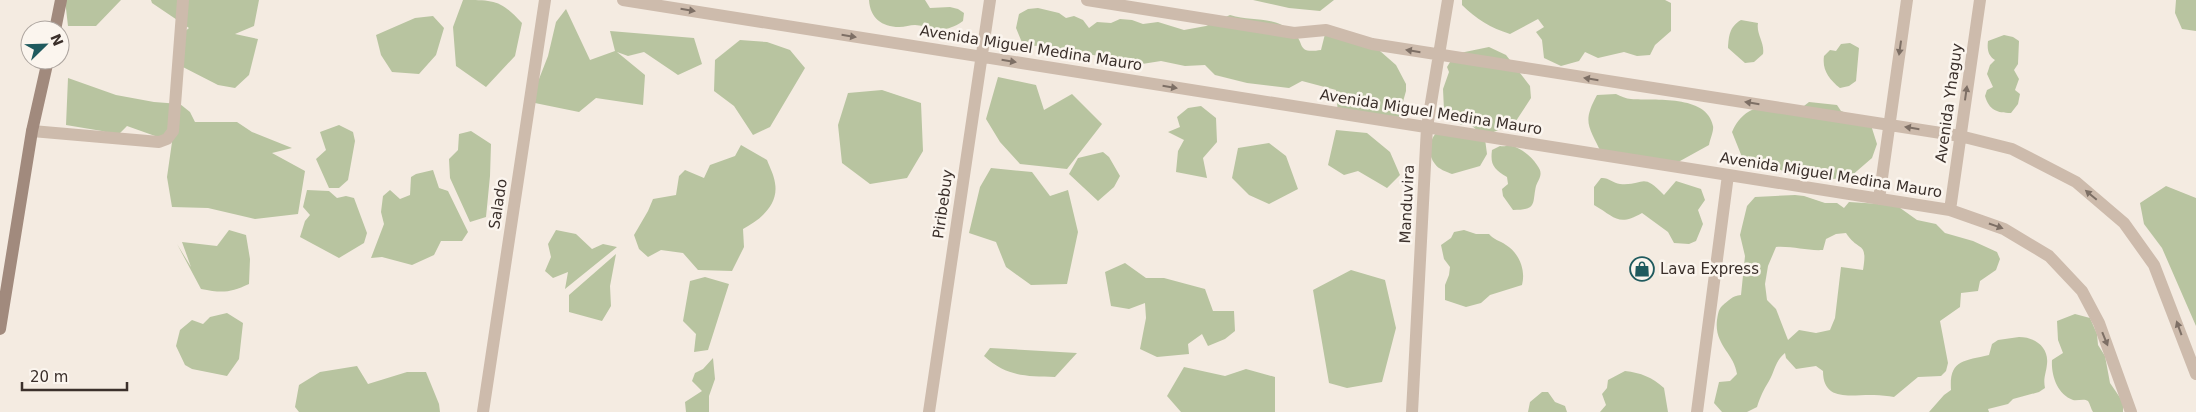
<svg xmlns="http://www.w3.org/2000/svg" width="2196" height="412" viewBox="0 0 2196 412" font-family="'DejaVu Sans',sans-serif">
  <rect width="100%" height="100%" fill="#f4ebe1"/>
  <path fill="#b8c4a0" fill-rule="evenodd" d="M 65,0 L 121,0 L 96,26 L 68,26 Z
    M 151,0 L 259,0 L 254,26 L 235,34 L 258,39 L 249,75 L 235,88 L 218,85 L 177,64 L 174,40 L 189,28 L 152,3 Z
    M 463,0 C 494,0 501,0 522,23 L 515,56 L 486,87 L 456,66 L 453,27 Z
    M 869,0 L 925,0 L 930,8 L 950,7 L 958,9 L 964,13 L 963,21 C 943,35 936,27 915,25 C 910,25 905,27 899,27 C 882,27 870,18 869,0 Z
    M 1253,0 L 1334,0 L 1320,11 L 1289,8 Z
    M 1462,0 L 1665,0 L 1671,3 L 1671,31 L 1655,45 L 1650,55 L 1637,56 L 1624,52 L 1598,58 L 1585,52 L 1579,61 L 1561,66 L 1544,58 L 1542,40 L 1536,32 L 1544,27 L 1538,19 L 1510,34 C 1491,28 1476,19 1462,5 Z
    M 2176,0 L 2196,0 L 2196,31 L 2182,29 L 2175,13 Z
    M 1038,8 L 1059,13 L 1066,18 L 1074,16 L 1083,20 L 1089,28 L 1097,22 L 1111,23 L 1120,19 L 1132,20 L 1143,24 L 1158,22 L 1184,30 L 1206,26 L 1230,15 C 1252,22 1272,15 1293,32 C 1306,43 1295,54 1321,50 L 1326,30 L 1372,44 L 1396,65 L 1406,84 L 1406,91 L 1397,123 L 1338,114 L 1336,90 L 1302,81 L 1289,88 L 1247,83 L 1215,75 L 1205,65 L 1185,66 L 1161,61 L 1142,64 L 1077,52 L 1049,54 L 1038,46 L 1023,45 L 1016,28 L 1019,14 L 1028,9 Z
    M 566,9 L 590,60 L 615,51 L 610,31 L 694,38 L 702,64 L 678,75 L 644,52 L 628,56 L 617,52 L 645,75 L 643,105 L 596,98 L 579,112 L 530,102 L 548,56 L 556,22 Z
    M 433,16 L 444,28 L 436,55 L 419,74 L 392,72 L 381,55 L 376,35 L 415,18 Z
    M 1741,20 L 1758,23 C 1756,34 1765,43 1763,54 L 1754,62 L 1745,63 L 1728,48 C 1729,36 1729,27 1741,20 Z
    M 2004,35 L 2013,37 L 2019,41 L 2018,64 L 2014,70 L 2019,79 L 2015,90 L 2020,94 L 2018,104 L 2011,113 C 1997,113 1989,110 1985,96 L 1987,90 L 1993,87 L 1987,74 L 1990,65 L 1995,60 C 1988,56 1987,49 1988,41 Z
    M 740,40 L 767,42 L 790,50 L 805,68 L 770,127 L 753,135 L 734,106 L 714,91 L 715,60 Z
    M 1850,43 L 1859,48 L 1856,81 L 1849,86 L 1840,88 C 1829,79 1822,70 1824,56 L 1830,50 L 1836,51 L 1841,44 Z
    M 1489,47 L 1506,55 L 1530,86 L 1531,98 L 1514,124 L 1491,133 L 1485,139 L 1487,154 L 1480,166 L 1452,174 C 1447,172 1438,169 1435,164 C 1427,154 1429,140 1437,132 L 1480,133 L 1470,124 L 1461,125 L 1450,113 L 1444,110 L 1443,89 L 1449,72 L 1447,67 L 1455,54 Z
    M 998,77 L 1036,85 L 1044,110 L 1072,94 L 1102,124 L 1067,169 L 1020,164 L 1000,142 L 986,119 Z
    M 68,78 L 116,95 L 154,102 L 180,104 L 190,112 L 195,122 L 237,122 L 252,132 L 292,148 L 272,153 L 305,171 L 298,214 L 255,219 L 208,208 L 172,207 L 167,177 L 172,142 L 127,126 L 117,136 L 102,131 L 66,125 Z
    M 882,90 L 921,103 L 923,151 L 907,178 L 870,184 L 842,163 L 838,125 L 848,93 Z
    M 1616,94 C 1621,96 1626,99 1631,99 C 1654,101 1707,94 1713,126 C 1714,131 1710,139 1709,145 L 1671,166 L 1602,155 C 1590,127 1581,124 1597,95 Z
    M 1809,102 L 1837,105 L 1841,111 L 1870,122 L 1877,144 L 1872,158 L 1850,177 L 1825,180 L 1812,172 L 1800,175 L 1785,172 L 1774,167 L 1765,168 L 1756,163 L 1744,162 L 1732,132 C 1747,99 1773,107 1804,106 Z
    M 1201,106 L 1216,118 L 1217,142 L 1203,158 L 1207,178 L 1176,172 L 1178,151 L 1184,140 L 1168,132 L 1180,127 L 1177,117 L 1188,108 Z
    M 339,125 L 353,132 L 355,141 L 348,180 L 339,188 L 329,188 L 316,159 L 326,150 L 320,132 Z
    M 1336,130 L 1367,133 L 1390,152 L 1400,175 L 1387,188 L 1358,171 L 1344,175 L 1328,165 Z
    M 471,131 L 491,144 L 490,176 L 486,217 L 470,222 L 450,178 L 449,159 L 458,150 L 459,134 Z
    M 1269,143 L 1286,156 L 1298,189 L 1269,204 L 1249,195 L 1232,178 L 1238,148 Z
    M 741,145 L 767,160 C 770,168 774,175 775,183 C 779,205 760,220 743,229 L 744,247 L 732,271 L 698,270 L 683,253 L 661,250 L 648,257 L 639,249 L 634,235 L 648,211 L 653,199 L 676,195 L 679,176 L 685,170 L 704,178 L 710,165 L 735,156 Z
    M 1500,146 C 1505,147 1507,145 1512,146 C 1521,148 1532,157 1537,165 C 1544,174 1539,178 1536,186 C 1532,203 1538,210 1513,210 L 1503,196 L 1502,189 L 1508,184 L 1507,177 C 1494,169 1490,165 1492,150 Z
    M 1103,152 L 1109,157 L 1120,176 L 1114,187 L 1098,201 L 1069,174 L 1078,158 Z
    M 991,168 L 1032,172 L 1050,196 L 1068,190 L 1078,232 L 1067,284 L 1031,285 L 1006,267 L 996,242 L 969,233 L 980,187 Z
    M 433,170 L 439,188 L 448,191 L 468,232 L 462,241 L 441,241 L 434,255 L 412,265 L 382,257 L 371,258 L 384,224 L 381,212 L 383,196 L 390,190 L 400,199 L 410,195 L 411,177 L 416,174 Z
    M 1601,178 C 1608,177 1613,183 1620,184 C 1645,186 1641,171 1664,195 L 1676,181 L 1701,189 L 1705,200 L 1698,210 L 1703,224 L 1696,241 L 1689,244 L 1674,243 L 1668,232 L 1642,213 C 1618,227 1615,217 1594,205 L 1594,187 Z
    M 2166,186 L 2196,198 L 2196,326 L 2162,248 L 2144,224 L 2140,203 Z
    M 307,190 L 329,191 L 337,198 L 346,196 L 354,198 L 367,233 L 364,243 L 339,258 L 300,237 L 305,221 L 310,215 L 303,207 Z
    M 1795,195 L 1804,196 L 1825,203 L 1837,203 L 1844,208 L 1849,202 L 1896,205 L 1917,220 L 1936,224 L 1945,233 L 1973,241 L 1997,252 L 2000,259 L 1996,270 L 1980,281 L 1978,291 L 1961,293 L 1960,307 L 1940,321 L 1948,363 L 1946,371 L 1941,376 L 1918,377 L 1894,397 C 1888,396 1881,395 1874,395 C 1852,394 1823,403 1823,371 L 1816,366 L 1796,369 L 1786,358 L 1785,353 C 1775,361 1775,371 1769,381 C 1763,391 1761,395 1757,407 L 1747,412 L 1722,412 L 1714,403 L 1719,382 L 1730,381 L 1737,374 C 1734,353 1714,345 1717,320 C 1718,315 1718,310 1722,306 C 1729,300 1732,296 1741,295 L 1745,256 L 1740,235 L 1747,206 L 1755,197 ZM 1846,233 C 1859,253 1868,240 1863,270 L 1841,267 L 1835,318 L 1830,330 L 1816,333 L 1799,330 L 1788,340 L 1776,309 L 1767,300 L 1765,284 L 1768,266 L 1776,247 C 1793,246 1807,251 1823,250 L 1826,239 L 1836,234 Z
    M 229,230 L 246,235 L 250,259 L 249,284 C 230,293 222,293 201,289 L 177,244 L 191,267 L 182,242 L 217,246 Z
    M 556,230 L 576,234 L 592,249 L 603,244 L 617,247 L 565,289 L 568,272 L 553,278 L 545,271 L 551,257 L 548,244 Z
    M 1464,230 L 1476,234 L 1489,234 C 1494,240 1499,240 1506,245 C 1519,253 1526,270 1522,285 L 1490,295 L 1481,303 L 1466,307 L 1445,300 L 1445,285 L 1449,275 L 1450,267 L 1444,259 L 1441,245 L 1451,238 L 1454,232 Z
    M 616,254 L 610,286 L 611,306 L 602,321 L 569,312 L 569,295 Z
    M 1125,263 L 1146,278 L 1164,278 L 1205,289 L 1213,311 L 1234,311 L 1235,331 L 1225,339 L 1208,346 L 1202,334 L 1188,344 L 1189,354 L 1157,357 L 1140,349 L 1146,318 L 1145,303 L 1129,309 L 1111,306 L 1105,272 Z
    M 1351,270 L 1385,280 L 1396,328 L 1382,382 L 1347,388 L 1329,383 L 1313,290 Z
    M 705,277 L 729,284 L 708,350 L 694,352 L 696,334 L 683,321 L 690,281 Z
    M 227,313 L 243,323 L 239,359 L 227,376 L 192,369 L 185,365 L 176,346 L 180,330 L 192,320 L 203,324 L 210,317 Z
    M 2075,314 L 2090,318 L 2097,334 L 2098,345 L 2105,356 L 2110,383 L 2123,402 L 2123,412 L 2093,412 C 2091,409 2090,404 2088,401 C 2084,398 2078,401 2073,400 C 2057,394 2051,375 2052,360 L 2063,353 L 2058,340 L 2057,321 Z
    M 2019,337 C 2035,337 2049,347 2047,364 C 2046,374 2043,378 2045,388 L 2039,392 L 2013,399 L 2008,404 L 1988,409 L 1989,412 L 1929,412 L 1944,395 L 1951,390 C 1949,360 1963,361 1989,355 L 1992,344 L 1998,340 Z
    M 990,348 L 1077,353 L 1055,377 C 1026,376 1007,377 984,356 Z
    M 713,358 L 715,379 L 709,396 L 709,412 L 686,412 L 685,402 L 702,391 L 692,381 L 695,373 L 703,369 Z
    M 357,366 L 368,384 L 407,372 L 426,372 L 439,404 L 440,412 L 299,412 L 295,407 L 299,385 L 320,372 Z
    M 1184,367 L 1225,376 L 1246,369 L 1275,377 L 1275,412 L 1181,412 L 1167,396 Z
    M 1625,371 C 1641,373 1652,377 1664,388 L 1668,412 L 1600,412 L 1606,405 L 1602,394 L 1607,388 L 1608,380 Z
    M 1542,392 L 1548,392 L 1555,402 L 1565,406 L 1567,412 L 1528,412 L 1530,402 Z"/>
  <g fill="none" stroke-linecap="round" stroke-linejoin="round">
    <path stroke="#cdbbac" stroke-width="12" d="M 32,131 L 159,142 L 167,139 L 173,131 L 183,0"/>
    <path stroke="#cdbbac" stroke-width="12" d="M 623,0 L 1950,210 L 2004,229 L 2049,256 L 2082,291 L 2099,323 L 2131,412
      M 1087,0 L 1294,33 L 1326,30 L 1372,44 L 1960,136 L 2012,149 L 2076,182 L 2124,223 L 2154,265 L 2196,374
      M 1879,199 L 1907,0
      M 1950,210 L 1980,0
      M 483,412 L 545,0
      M 929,412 L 990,0
      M 1412,412 L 1427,127 L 1448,0
      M 1697,412 L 1728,175"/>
    <path stroke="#a18a7d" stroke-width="12" d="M 55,30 L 61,0
      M 0,329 L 32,131 L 48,60"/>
  </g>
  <defs><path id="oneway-solid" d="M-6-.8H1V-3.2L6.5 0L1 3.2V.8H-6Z" transform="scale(1.25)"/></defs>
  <g fill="#7d6f65">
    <use href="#oneway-solid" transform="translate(688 10) rotate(9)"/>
    <use href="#oneway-solid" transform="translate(849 36) rotate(9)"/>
    <use href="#oneway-solid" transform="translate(1900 48) rotate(98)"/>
    <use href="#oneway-solid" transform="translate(1413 51) rotate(-171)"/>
    <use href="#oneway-solid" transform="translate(1009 61) rotate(9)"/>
    <use href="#oneway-solid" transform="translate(1591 79) rotate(-171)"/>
    <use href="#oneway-solid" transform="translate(1170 87) rotate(9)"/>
    <use href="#oneway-solid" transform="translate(1966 93) rotate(-82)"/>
    <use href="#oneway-solid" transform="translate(1752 103) rotate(-171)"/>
    <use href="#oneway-solid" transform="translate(1912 128) rotate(-171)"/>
    <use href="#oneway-solid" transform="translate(2091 195) rotate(-140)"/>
    <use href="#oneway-solid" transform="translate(1996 226) rotate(19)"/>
    <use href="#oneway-solid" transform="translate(2179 328) rotate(-110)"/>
    <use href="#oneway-solid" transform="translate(2105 339) rotate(68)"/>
  </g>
  <defs>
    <g id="shop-ring" transform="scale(1.25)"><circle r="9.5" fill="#fbf5ee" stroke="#1f5a5e" stroke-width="1.5"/><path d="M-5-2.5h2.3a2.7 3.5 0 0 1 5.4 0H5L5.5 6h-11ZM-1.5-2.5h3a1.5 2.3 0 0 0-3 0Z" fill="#1f5a5e"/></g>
  </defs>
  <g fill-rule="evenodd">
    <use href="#shop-ring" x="1642" y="269"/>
  </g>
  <g text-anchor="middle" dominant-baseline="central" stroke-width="5" stroke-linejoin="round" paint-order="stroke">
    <g font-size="15" fill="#3b302b" stroke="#fbf5ee">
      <text transform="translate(1031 48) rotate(9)">Avenida Miguel Medina Mauro</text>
      <text transform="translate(1949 103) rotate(-82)">Avenida Yhaguy</text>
      <text transform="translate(1431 112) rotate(9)">Avenida Miguel Medina Mauro</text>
      <text transform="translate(1831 175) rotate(9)">Avenida Miguel Medina Mauro</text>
      <text transform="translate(498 204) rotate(-81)">Salado</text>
      <text transform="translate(943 204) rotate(-82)">Piribebuy</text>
      <text transform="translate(1407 204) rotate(-87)">Manduvira</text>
    </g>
    <g font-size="15" fill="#3b302b" stroke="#fbf5ee" text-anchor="start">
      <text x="1660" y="269">Lava Express</text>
    </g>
  </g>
  <g transform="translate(45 45) rotate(67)"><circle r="24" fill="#fbf5ee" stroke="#aea6a0"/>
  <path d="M0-4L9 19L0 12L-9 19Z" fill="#1f5a5e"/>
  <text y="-8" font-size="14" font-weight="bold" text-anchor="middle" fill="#3b302b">N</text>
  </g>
  <path d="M22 382v8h105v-8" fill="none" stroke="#3b302b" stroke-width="2.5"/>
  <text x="30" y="382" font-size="15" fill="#3b302b" stroke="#fbf5ee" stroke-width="4" paint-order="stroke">20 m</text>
</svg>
